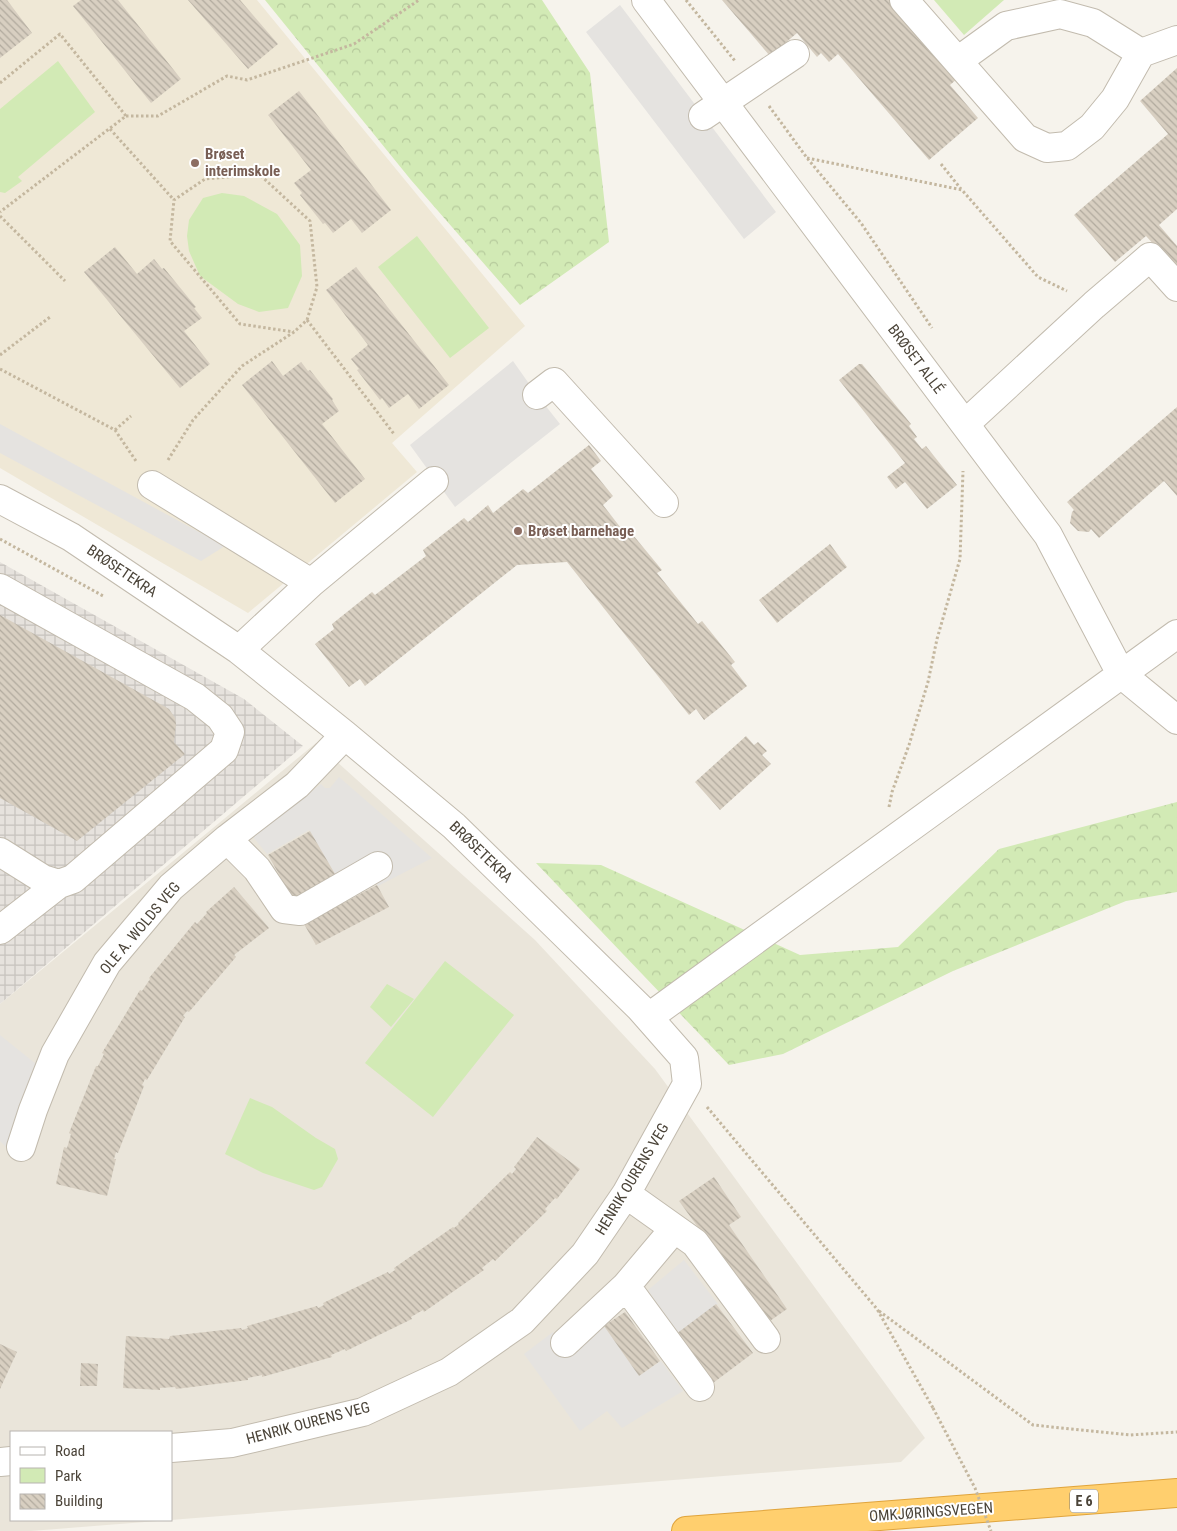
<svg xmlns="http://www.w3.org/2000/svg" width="1177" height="1531" viewBox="0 0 1177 1531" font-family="'Roboto Condensed',sans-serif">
  <defs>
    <pattern id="industrial-grid" width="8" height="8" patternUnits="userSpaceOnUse" patternTransform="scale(1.25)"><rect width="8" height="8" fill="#e6e2dd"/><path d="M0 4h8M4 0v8" fill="none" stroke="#c7c3be"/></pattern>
    <pattern id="forest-crowns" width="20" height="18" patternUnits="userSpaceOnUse" patternTransform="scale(1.25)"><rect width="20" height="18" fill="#d2eab5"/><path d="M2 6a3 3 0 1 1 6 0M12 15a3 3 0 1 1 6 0" fill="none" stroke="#b6ca9c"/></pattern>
    <pattern id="building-back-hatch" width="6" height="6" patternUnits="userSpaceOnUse" patternTransform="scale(1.25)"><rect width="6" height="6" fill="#d8cfc1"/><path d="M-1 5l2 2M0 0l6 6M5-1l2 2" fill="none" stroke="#b1aa9e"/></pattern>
  </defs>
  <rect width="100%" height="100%" fill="#f6f3ec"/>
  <path fill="#eae5da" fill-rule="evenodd" d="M 316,743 L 535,940 L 655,1069 L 925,1438 L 901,1462 L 31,1531 L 0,1531 L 0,1004 ZM 11,1432 L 171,1432 L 171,1520 L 11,1520 Z"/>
  <path fill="url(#industrial-grid)" d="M 0,562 L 244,699 L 303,746 L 0,1004 Z"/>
  <path fill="#efe8d6" d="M 0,0 L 257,0 L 525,326 L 392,443 L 417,472 L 248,613 L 0,468 Z"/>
  <path fill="#d2eab5" d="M 934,0 L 1004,0 L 964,35 Z
    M 58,61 L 95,112 L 18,177 L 22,181 L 5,193 L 0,192 L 0,109 Z
    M 222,193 L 244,196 L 277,214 L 300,245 L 302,276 L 288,308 L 259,312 L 238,304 L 200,276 L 189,251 L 187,236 L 189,220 L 203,198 Z
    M 417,236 L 489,328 L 450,358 L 378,267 Z
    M 445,961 L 514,1015 L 433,1117 L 365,1063 Z
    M 387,984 L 414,999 L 391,1027 L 370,1007 Z
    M 250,1098 L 272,1107 L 316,1138 L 335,1149 L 338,1159 L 322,1187 L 314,1190 L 263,1173 L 225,1154 Z"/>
  <path fill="url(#forest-crowns)" d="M 265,0 L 542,0 L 590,73 L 609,242 L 520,305 L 411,180 Z
    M 1177,802 L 1177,892 L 1126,901 L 953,971 L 783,1054 L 729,1065 L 536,863 L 601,865 L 800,955 L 898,947 L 999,849 Z"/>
  <path fill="#e5e3e0" d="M 620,5 L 776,212 L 744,239 L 586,32 Z
    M 513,361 L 537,395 L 560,424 L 455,507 L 410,445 Z
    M 0,424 L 225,546 L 201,561 L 0,453 Z
    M 339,777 L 432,858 L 378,886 L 362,859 L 335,874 L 309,830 L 267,854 L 253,837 L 321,784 L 325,788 L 330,788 Z
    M 0,1035 L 36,1064 L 6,1147 L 0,1141 Z
    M 684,1260 L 718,1304 L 677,1334 L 648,1290 Z
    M 606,1326 L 640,1375 L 661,1361 L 683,1391 L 622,1428 L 607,1411 L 580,1431 L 524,1354 L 553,1332 L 568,1352 Z"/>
  <path fill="url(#building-back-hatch)" d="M 0,0 L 7,0 L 32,33 L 0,58 Z
    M 81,0 L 118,0 L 181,79 L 151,103 L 73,6 Z
    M 188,0 L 240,0 L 278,44 L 248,69 Z
    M 722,0 L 891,0 L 958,78 L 950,85 L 978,118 L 929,160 L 838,54 L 829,62 L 821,53 L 817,57 L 797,33 L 770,56 Z
    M 1177,68 L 1177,209 L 1159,225 L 1177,246 L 1177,268 L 1168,260 L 1146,236 L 1115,262 L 1074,215 L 1168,134 L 1140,101 Z
    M 299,91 L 391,210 L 362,233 L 351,219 L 333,233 L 325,223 L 323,224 L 300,195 L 302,193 L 294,183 L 311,170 L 268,115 Z
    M 115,247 L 137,274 L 154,259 L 162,269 L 164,268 L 196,307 L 194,308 L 202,318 L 184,331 L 210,364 L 180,388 L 84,272 Z
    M 356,267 L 449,385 L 419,409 L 408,394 L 389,408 L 382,398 L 380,400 L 357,370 L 359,369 L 351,359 L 368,345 L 326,290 Z
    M 272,361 L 283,376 L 301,362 L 308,371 L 310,370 L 333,399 L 332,400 L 339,411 L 322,424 L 365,479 L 335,503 L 242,385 Z
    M 859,364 L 862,364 L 911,424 L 909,426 L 917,437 L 914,439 L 922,449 L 926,446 L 957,485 L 927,509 L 905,482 L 896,489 L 887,477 L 905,463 L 839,380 Z
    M 1177,407 L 1177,496 L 1164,481 L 1099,538 L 1091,529 L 1089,532 L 1078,531 L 1070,523 L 1072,512 L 1074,510 L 1067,502 Z
    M 589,445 L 601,461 L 591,469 L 613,496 L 603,505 L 624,532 L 628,529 L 662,570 L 657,573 L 698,624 L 702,621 L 735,662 L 731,665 L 747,686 L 704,720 L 696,709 L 689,715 L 567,562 L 517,565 L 365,686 L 360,679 L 349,687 L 315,644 L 334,629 L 332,624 L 372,592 L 375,595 L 426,556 L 423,550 L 464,518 L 468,522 L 488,505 L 493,513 L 523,489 L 528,493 Z
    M 830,544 L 847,567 L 777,623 L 759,600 Z
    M 0,615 L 169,709 L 175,718 L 176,724 L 174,742 L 185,754 L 77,841 L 0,798 Z
    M 746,736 L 754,745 L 758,742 L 767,751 L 762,755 L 771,764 L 720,810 L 695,782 Z
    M 310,831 L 335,874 L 293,899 L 268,855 Z
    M 377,885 L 389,907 L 316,945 L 304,924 Z
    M 234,887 L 269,928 L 234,955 L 236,957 L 189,1012 L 187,1011 L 183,1016 L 185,1017 L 147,1080 L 145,1079 L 142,1085 L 144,1086 L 118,1153 L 116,1152 L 114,1159 L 116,1159 L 107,1196 L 56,1184 L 64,1147 L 67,1148 L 71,1134 L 69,1133 L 96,1066 L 98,1066 L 104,1054 L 102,1053 L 140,990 L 142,991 L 150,979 L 149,978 L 195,922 L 197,924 L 207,913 L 206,912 Z
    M 537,1137 L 580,1169 L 557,1199 L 555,1198 L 545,1209 L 547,1211 L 495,1261 L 493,1259 L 482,1268 L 484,1270 L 424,1312 L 423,1310 L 411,1317 L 412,1319 L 346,1351 L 345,1349 L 331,1355 L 332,1357 L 262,1377 L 262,1375 L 248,1378 L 248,1380 L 176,1389 L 175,1387 L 160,1388 L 160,1390 L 123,1388 L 126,1336 L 169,1339 L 170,1336 L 241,1328 L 242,1330 L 248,1328 L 247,1326 L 317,1306 L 318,1308 L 324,1305 L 323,1303 L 388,1272 L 389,1274 L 395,1270 L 394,1268 L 453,1227 L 454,1228 L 459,1224 L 458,1223 L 510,1172 L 512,1174 L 516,1169 L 514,1167 Z
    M 714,1177 L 741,1217 L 729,1225 L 787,1309 L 767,1323 L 679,1201 Z
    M 716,1304 L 753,1353 L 713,1383 L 676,1334 Z
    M 625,1312 L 660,1361 L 639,1376 L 604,1326 Z
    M 0,1344 L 17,1352 L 0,1389 Z
    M 81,1363 L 98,1364 L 97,1386 L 80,1386 Z"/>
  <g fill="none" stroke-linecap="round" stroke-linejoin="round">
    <g stroke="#c2bbae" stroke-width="30">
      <path id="minor" d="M 646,0 L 1048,535 L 1121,674 L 1177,720
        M 904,0 L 1025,138 L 1047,148 L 1067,146 L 1092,127 L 1115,99 L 1141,53 L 1093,23 L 1060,14 L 1006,26 L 959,60
        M 1141,53 L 1177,40
        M 703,116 L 795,54
        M 537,395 L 554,382 L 664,503
        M 965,424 L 1094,305 L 1150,257 L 1177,287
        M 152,485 L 311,583
        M 0,499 L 71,537 L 239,650 L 345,735 L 454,826 L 640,1008 L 684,1058 L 687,1084 L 626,1194 L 585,1254 L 522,1321 L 449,1372 L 363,1412 L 232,1443 L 171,1448
        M 0,588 L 195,697 L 220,717 L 230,732 L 224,750 L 73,879 L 59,884 L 43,879 L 0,852
        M 239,650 L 311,583 L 434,481
        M 227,839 L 257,869 L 284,909 L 300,911 L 378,866
        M 0,930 L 59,884
        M 649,1017 L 1177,634
        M 21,1147 L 33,1110 L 55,1054 L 107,963 L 171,887 L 227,839 L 297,785 L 345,735
        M 626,1194 L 695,1243 L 766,1339
        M 674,1229 L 626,1286 L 700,1387
        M 565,1343 L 626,1286
        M 0,1462 L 11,1461"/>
    </g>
    <g stroke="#e0a43c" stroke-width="30">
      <path id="highway" d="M 686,1531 L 1177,1493"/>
    </g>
    <path stroke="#c4b79f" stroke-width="3" stroke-dasharray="2.5 2.5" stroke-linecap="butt" d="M 686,0 L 735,61
      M 0,83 L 60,34 L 126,116 L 0,212
      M 769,106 L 807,158 L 861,223 L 932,328
      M 126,116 L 158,116 L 227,76 L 247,80 L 354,44 L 419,0
      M 110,129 L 174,200
      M 807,158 L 962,190 L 1038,277 L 1067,291
      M 941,164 L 961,189
      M 0,216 L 65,281
      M 307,320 L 394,434
      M 0,355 L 50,317
      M 0,369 L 115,430 L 136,461
      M 115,430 L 131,416
      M 168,460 L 193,420 L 242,366 L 294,332 L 307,320 L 317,287 L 310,221 L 259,174 L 205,179 L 174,200 L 170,241 L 240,324 L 294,332
      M 0,539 L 105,597
      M 889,807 L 892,792 L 909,745 L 928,682 L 937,639 L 960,559 L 963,471
      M 707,1107 L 877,1309 L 933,1408
      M 879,1311 L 1033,1425 L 1130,1435 L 1177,1432"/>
    <use href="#minor" stroke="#fff" stroke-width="28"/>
    <use href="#highway" stroke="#ffcf6e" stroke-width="28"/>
    <path stroke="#c4b79f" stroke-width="3" stroke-dasharray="2.5 2.5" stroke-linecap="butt" d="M 933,1408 L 975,1488 L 991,1531"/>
  </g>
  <g fill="#8d6e63" stroke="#fff" stroke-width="2">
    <circle cx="195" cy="163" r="5"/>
    <circle cx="518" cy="531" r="5"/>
  </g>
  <g text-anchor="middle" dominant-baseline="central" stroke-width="4" stroke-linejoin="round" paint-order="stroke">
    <rect fill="#fff" stroke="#817c74" stroke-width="1" x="1070" y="1489.5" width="28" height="23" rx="4"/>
    <g font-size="14" font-weight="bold" fill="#4b4439">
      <text x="1084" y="1501">E 6</text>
    </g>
    <g font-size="15" font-weight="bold" fill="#785e54" stroke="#fff" text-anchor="start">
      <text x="205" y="154">Brøset<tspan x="205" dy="17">interimskole</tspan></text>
      <text x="528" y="531">Brøset barnehage</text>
    </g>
    <g font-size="15" fill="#4b4439" stroke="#fff">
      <text transform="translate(916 359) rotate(53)">BRØSET ALLÉ</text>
      <text transform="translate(122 571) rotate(34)">BRØSETEKRA</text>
      <text transform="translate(481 852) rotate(44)">BRØSETEKRA</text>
      <text transform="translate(140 928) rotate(-50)">OLE A. WOLDS VEG</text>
      <text transform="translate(632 1179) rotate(-59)">HENRIK OURENS VEG</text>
      <text transform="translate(308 1423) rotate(-15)">HENRIK OURENS VEG</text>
      <text transform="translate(931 1512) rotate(-4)">OMKJØRINGSVEGEN</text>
    </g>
  </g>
  <rect x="10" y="1431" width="162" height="90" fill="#ffffff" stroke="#b7b4b0"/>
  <rect x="20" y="1447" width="25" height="8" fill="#ffffff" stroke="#b7b4b0"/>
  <text x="55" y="1456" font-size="15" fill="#4b4439">Road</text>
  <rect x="20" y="1468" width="25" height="15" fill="#d2eab5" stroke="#b7b4b0"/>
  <text x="55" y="1481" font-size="15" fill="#4b4439">Park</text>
  <rect x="20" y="1494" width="25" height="15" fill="url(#building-back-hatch)" stroke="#b7b4b0"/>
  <text x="55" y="1506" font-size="15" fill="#4b4439">Building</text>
</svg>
